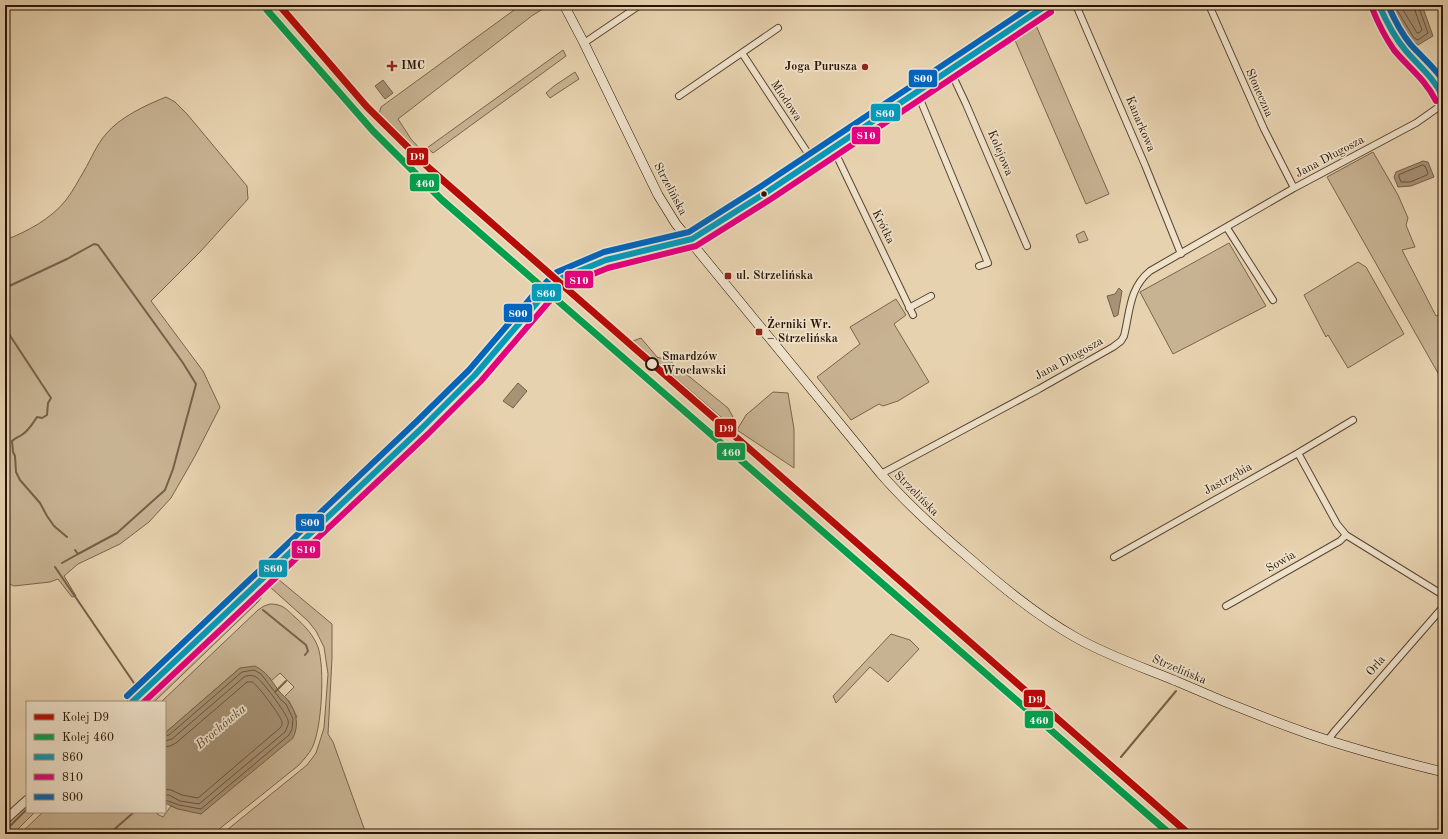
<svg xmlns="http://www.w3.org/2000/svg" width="1448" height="839" viewBox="0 0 1448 839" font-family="'Old Standard TT',serif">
  <rect width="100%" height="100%" fill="#e7d2af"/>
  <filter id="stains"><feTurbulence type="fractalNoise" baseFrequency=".005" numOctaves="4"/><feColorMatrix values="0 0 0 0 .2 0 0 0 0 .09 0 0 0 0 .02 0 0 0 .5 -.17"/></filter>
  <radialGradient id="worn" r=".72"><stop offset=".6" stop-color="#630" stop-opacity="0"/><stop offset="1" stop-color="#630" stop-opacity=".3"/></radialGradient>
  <path fill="#c7b292" stroke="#78644c" d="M 521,5 L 541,5 L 543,9 L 533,15 L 398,119 L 411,139 L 422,151 L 419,155 L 379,114 L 381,107 Z
    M 1035,23 L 1109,194 L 1086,204 L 1014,38 Z
    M 563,50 L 566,56 L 433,153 L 427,148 Z
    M 575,72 L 579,79 L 550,98 L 546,93 L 554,86 Z
    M 166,97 L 175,102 L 187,114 L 247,186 L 248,199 L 200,252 L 151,301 L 203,371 L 220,407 L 195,456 L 171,498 L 149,522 L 120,544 L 78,564 L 64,576 L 76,596 L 72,597 L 58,579 L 50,582 L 14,586 L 5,582 L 5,240 C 27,232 52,218 66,200 C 73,191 78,181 84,171 C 91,159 97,144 106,134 C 120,117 146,105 166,97 Z
    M 1373,152 L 1398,195 L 1408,218 L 1406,225 L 1415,247 L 1402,250 L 1436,316 L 1443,312 L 1443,382 L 1327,177 Z
    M 1084,231 L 1088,240 L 1079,243 L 1076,235 Z
    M 1229,243 L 1266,306 L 1173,354 L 1140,292 Z
    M 1358,262 L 1366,267 L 1404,334 L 1348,368 L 1328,335 L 1326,337 L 1304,295 Z
    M 896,299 L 906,315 L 894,324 L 929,382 L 898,401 L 883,406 L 879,404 L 851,420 L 817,377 L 860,344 L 850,327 Z
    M 641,338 L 657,357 L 670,361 L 728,408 L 733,417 L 728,423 L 633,341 Z
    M 773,392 L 788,393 L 794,429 L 794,468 L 737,430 L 746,415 Z
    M 278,579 L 332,624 L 332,658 L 328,734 L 333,742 L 365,831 L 361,834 L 222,834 L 307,765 L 316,753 L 324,728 L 328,674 L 324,647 L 316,631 L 308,621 L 270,587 Z
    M 261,588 L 261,598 L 258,602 L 154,702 L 136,702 L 258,589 Z
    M 270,604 C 283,604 286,609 296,618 C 305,626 314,636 318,647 C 325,667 322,729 312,748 C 309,754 304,759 299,765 L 213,834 L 20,834 L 43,812 L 158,812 L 157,814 L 163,817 L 171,806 L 178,809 L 297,717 L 289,701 L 284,697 L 294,687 L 280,673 L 271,681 L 270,678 L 240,668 L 165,733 L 165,702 L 161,702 L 258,610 L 264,606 Z
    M 891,634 L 910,640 L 919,649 L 888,682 L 870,667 L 836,703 L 833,696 Z
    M 27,804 L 27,812 L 35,812 L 13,834 L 5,834 L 5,825 Z"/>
  <path fill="#a69275" stroke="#746048" d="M 1389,5 L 1422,5 L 1433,36 L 1418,45 L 1411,41 Z
    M 383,80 L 393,93 L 385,99 L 375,86 Z
    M 1423,161 L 1428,162 L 1434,177 L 1411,186 L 1398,187 L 1394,177 L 1396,172 Z
    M 1119,288 L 1122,291 L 1118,315 L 1114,317 L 1107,296 L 1115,294 Z
    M 518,383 L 527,391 L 513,408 L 503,401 Z
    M 255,666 C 267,672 271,680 279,691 C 282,695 287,698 289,702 C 297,714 299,725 293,738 L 201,814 L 178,809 L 165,803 L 165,733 L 240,668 Z"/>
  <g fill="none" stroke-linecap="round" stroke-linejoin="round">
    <path stroke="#68543d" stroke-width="1" d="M 1394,5 L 1414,38 L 1418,40 L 1428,33 L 1418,5
      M 1400,5 L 1417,33 L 1419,33 L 1422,30 L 1413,5
      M 1423,165 L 1425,166 L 1428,173 L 1427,175 L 1410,182 L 1401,182 L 1399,177 L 1399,175 Z
      M 165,736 L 169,735 L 242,672 L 254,670 L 261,674 L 281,700 L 286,704 L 293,719 L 292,729 L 289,735 L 201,809 L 179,805 L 165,800
      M 165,741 L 172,739 L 244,677 C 248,675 252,675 256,677 C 262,680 286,713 288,720 C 289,724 287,728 285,732 L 199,804 L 180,801 L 169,795 L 165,795
      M 165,747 L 170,746 L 176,743 L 247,682 L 252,682 C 257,684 281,716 282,722 C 282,725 282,726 280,728 L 198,798 L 182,795 L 171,790 L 165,789"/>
    <path stroke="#746048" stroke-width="2" d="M 5,288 L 67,259 L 94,244 L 98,245 L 183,363 L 196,384 L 173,469 L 165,490 L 117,533 L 78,554
      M 5,328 L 51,398 L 48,403 L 47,415 L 42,418 L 37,417 C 33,423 29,430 23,434 C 19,437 15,438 12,441 L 13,452 L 15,456 L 16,472 L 20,480 L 40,503 L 47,516 L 54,526 L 67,537
      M 62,563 L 78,554 L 75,550
      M 55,567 L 136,686
      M 256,602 L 255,597 L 258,593
      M 263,610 L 306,645 L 308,651 L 305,655
      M 276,691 L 286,681
      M 143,702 L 256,596
      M 1121,757 L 1176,691
      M 5,831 L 27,809
      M 109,834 L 134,812"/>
    <g stroke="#584430" stroke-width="8">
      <path id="minor" d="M 1076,5 L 1145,165 L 1181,254
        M 1209,5 L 1264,129 L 1294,188
        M 1379,5 C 1385,18 1391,32 1400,44 C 1415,64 1432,71 1443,97
        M 584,43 L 640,5
        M 742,53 L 813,161
        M 950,70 L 966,104 L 1027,246
        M 917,92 L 988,263 L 979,266
        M 679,96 L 778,28
        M 833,148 L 913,315
        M 1227,228 L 1273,300
        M 909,308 L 931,296
        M 1298,453 L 1337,524 L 1346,535 L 1443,595
        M 881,474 L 1039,389 L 1113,347 L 1121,341 L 1124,336 C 1130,312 1129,288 1150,271 L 1294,188 L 1416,123 L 1443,104
        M 1114,557 L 1298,453 L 1353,420
        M 1226,606 L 1340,541 L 1346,535
        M 1328,740 L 1334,732 L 1443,607"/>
    </g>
    <g stroke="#584430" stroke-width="10">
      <path id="tertiary" d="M 132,702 L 422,428 L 475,375 L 541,298 L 562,278 L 606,260 L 692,239 L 767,192 L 1047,5
        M 5,820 L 27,800"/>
    </g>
    <g stroke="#291505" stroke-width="10">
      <path id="secondary" d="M 564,5 L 584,43 L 658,195 L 676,224 L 881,474 C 908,505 937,531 968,557 C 1001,586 1036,615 1075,637 C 1106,655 1142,667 1176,681 C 1219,700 1264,718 1309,734 C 1353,749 1398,761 1443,772"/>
    </g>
    <use href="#minor" stroke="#efe2cb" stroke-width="6"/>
    <use href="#tertiary" stroke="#efe2cb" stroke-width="8"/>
    <use href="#secondary" stroke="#efe2cb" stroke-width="9"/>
    <g stroke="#efe2cb" stroke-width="9">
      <path id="bus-1" d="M 1379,5 C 1386,21 1394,37 1406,51 C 1419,66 1434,78 1443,97
        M 132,702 L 422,428 L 475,375 L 541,298 L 562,278 L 606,260 L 692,239 L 767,192 L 1047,5"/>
    </g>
    <g stroke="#efe2cb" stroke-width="9">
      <path id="bus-2" d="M 1372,8 C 1378,23 1385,37 1394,50 C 1408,67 1426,80 1436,101
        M 144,702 L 428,434 L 481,381 L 547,304 L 566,285 L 608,268 L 696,246 L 771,199 L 1051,12"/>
    </g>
    <g stroke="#efe2cb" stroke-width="9">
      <path id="bus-3" d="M 1388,5 C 1394,19 1401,33 1411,45 C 1422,57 1434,67 1443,80
        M 127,696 L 416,422 L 469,370 L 535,293 L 557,272 L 604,252 L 689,232 L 763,185 L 1033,5"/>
    </g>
    <use href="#bus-1" stroke="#049aba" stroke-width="6"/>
    <use href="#bus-2" stroke="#e5007d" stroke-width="6"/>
    <use href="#bus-3" stroke="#0065bd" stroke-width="6"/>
    <g stroke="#efe2cb" stroke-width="10">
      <path id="rail-1" d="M 279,5 L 367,107 L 430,169 L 1189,834"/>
    </g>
    <g stroke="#efe2cb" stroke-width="10">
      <path id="rail-2" d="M 267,10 L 373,131 L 442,200 L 1170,834"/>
    </g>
    <use href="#rail-1" stroke="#b70a06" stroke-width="7"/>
    <use href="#rail-2" stroke="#029f4d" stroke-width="7"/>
  </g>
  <g fill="#8f2418" stroke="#efe2cb" stroke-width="1.5">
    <path d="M390 60h4v4h4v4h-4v4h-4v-4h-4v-4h4z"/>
    <circle cx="865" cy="67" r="4"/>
    <rect x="724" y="272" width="8" height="8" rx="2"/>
    <rect x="755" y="328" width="8" height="8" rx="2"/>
  </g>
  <circle fill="#291505" stroke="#efe2cb" stroke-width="1.5" cx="764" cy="194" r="3.5"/>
  <circle fill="#efe2cb" stroke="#291505" stroke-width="2" cx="652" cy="364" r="6"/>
  <g text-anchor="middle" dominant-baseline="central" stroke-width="3.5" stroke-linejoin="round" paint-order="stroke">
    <g font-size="12" font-weight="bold" fill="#291505" stroke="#efe2cb" text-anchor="start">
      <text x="401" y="66">IMC</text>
      <text x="857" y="67" text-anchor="end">Joga Purusza</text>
      <text x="736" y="276">ul. Strzelińska</text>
      <text x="767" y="325">Żerniki Wr.<tspan x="767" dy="14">– Strzelińska</tspan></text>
    </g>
    <g font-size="12" fill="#291505" stroke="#efe2cb">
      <text transform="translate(1259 93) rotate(66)">Słoneczna</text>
      <text transform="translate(786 101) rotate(56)">Miodowa</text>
      <text transform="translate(1140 124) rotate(67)">Kanarkowa</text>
      <text transform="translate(1000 153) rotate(67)">Kolejowa</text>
      <text transform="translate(1330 157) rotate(-28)">Jana Długosza</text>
      <text transform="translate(670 189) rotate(62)">Strzelińska</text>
      <text transform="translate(883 227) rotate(64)">Krótka</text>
      <text transform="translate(1069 359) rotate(-29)">Jana Długosza</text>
      <text transform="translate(1228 479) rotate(-29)">Jastrzębia</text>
      <text transform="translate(916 494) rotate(45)">Strzelińska</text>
      <text transform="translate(1281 562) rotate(-30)">Sowia</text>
      <text transform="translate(1376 666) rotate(-49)">Orla</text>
      <text transform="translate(1179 670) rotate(23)">Strzelińska</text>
    </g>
    <g font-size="12" font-weight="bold" fill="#291505" stroke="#efe2cb" text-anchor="start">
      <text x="662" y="357">Smardzów<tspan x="662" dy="14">Wrocławski</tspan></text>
    </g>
    <g font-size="13" font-style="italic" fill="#5b4732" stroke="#efe2cb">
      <text transform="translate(221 727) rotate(-40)">Brochówka</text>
    </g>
  </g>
  <g stroke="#efe2cb" stroke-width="1.5">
    <rect x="908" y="69" width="30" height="19" rx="4" fill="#0065bd"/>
    <rect x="870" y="103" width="31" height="19" rx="4" fill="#049aba"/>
    <rect x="851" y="126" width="30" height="19" rx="4" fill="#e5007d"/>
    <rect x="406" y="147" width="23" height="19" rx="4" fill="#b70a06"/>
    <rect x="409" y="173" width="31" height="19" rx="4" fill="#029f4d"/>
    <rect x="564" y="270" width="30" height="19" rx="4" fill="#e5007d"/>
    <rect x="531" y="283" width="31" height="19" rx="4" fill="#049aba"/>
    <rect x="503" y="303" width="30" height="20" rx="4" fill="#0065bd"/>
    <rect x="714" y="418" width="23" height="20" rx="4" fill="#b70a06"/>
    <rect x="716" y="442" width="30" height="19" rx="4" fill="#029f4d"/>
    <rect x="295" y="513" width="30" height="19" rx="4" fill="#0065bd"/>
    <rect x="291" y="540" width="30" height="19" rx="4" fill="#e5007d"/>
    <rect x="258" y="559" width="30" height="19" rx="4" fill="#049aba"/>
    <rect x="1023" y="689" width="23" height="19" rx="4" fill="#b70a06"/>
    <rect x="1024" y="710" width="30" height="19" rx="4" fill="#029f4d"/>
  </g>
  <g font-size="11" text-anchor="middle" font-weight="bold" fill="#fff">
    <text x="923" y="82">800</text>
    <text x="885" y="117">860</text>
    <text x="866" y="139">810</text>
    <text x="417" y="160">D9</text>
    <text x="425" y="187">460</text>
    <text x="579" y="284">810</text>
    <text x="546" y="297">860</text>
    <text x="518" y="317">800</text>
    <text x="726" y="432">D9</text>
    <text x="731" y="456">460</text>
    <text x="310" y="526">800</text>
    <text x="306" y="553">810</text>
    <text x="273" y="572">860</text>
    <text x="1035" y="703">D9</text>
    <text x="1039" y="724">460</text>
  </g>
  <rect width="1448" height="839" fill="none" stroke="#e7d2af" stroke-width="20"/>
  <rect x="6" y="6" width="1436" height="827" fill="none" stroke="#291505" stroke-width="2"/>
  <rect x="10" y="10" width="1428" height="819" fill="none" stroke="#291505"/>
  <rect x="26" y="701" width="140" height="112" fill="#efe2cb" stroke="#a0907c"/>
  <rect x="34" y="714" width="20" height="6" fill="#b70a06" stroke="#a0907c"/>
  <text x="62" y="721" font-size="12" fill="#291505">Kolej D9</text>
  <rect x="34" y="734" width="20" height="6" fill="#029f4d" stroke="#a0907c"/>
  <text x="62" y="741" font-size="12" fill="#291505">Kolej 460</text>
  <rect x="34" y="754" width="20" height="6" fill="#049aba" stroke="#a0907c"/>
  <text x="62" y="761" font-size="12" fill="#291505">860</text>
  <rect x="34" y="774" width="20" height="6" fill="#e5007d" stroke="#a0907c"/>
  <text x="62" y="781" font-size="12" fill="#291505">810</text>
  <rect x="34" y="794" width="20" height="6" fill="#0065bd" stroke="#a0907c"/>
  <text x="62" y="801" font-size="12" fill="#291505">800</text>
  <rect width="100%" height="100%" filter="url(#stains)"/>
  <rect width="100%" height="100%" fill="url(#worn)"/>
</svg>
